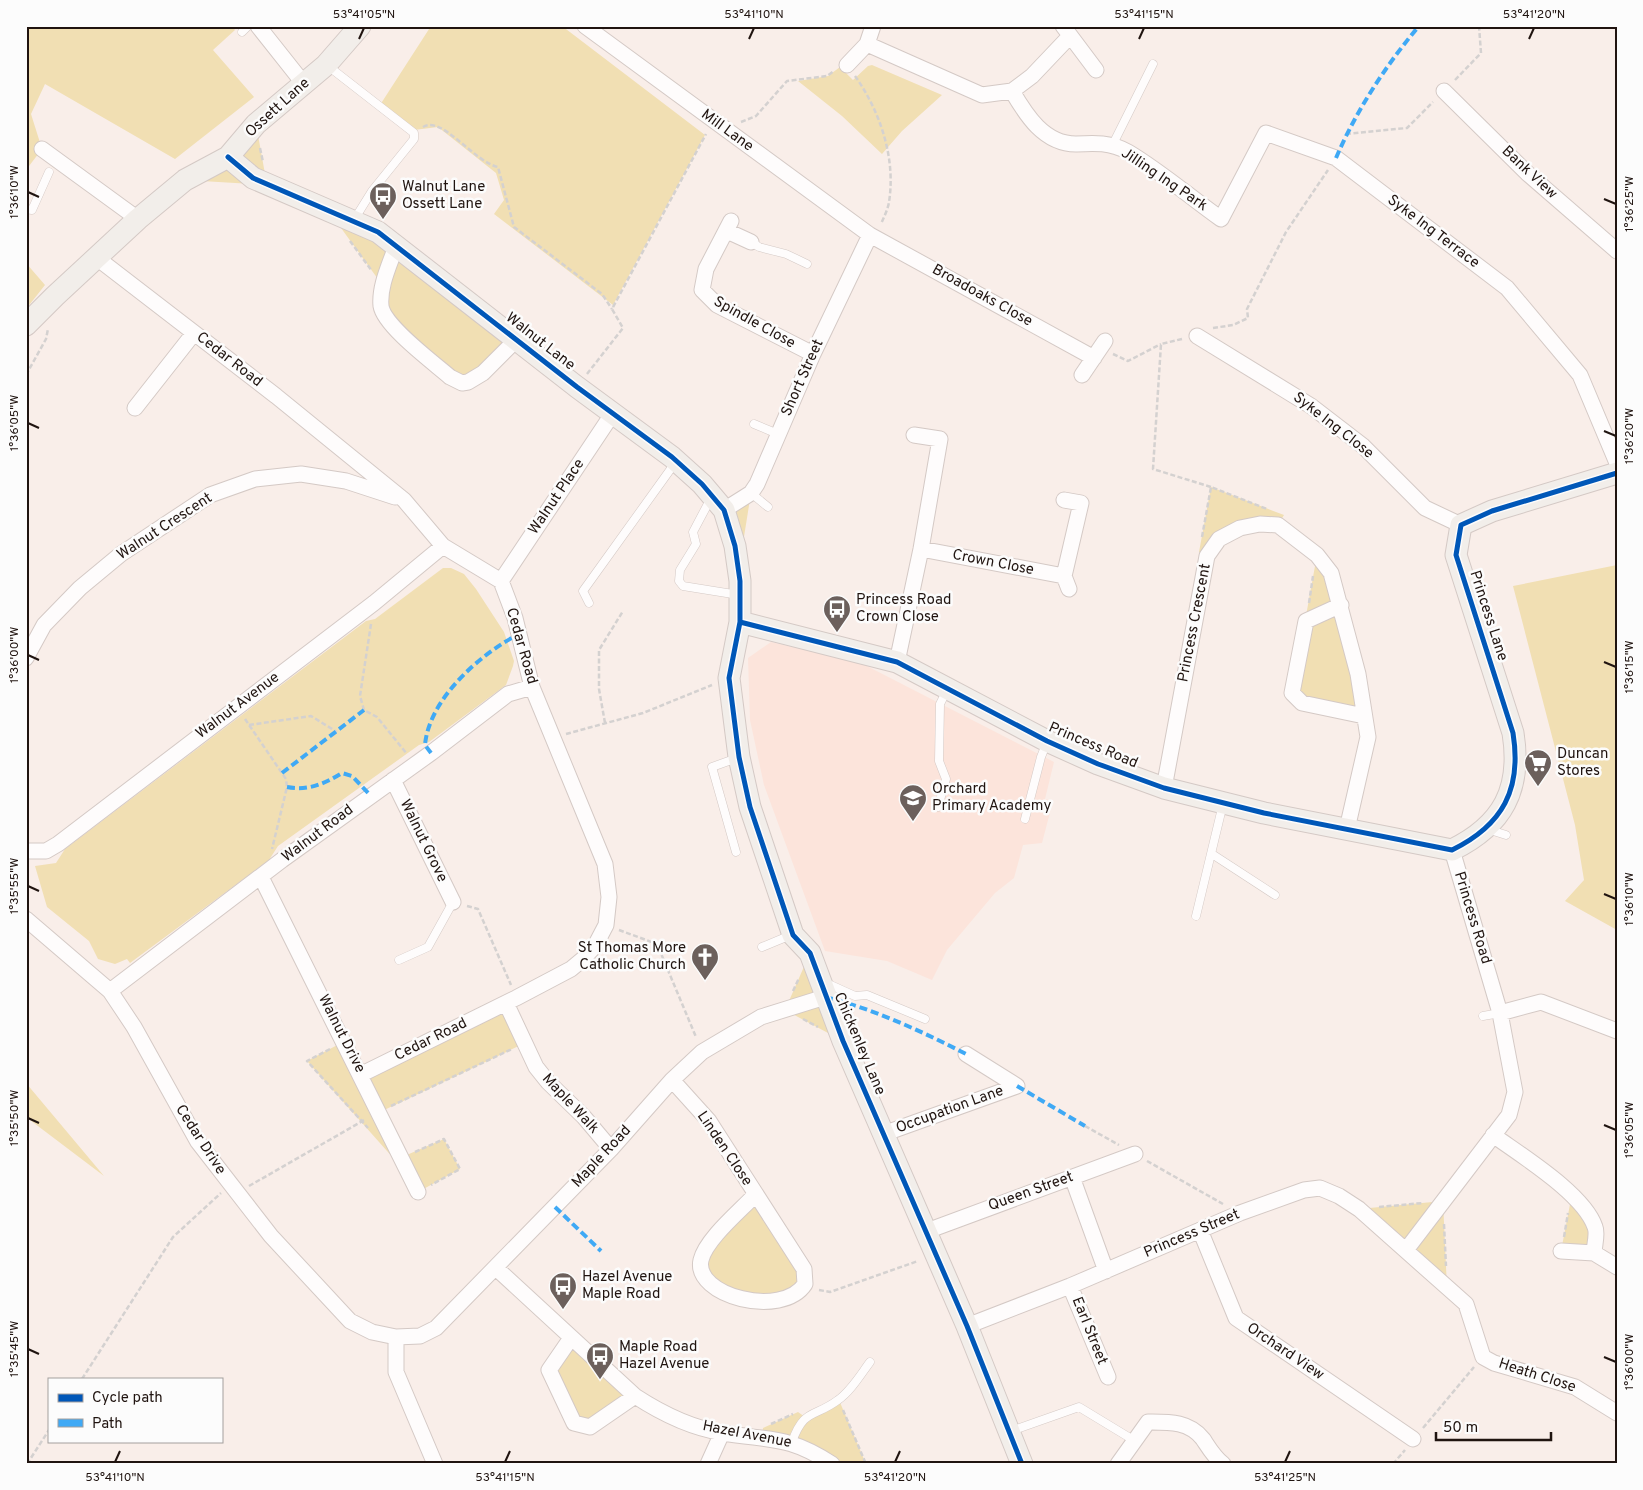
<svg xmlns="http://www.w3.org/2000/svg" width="1643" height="1490" viewBox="0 0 1643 1490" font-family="Overpass,sans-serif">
  <rect width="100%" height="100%" fill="#f9eee9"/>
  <path fill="#fce4db" d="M 771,642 L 861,663 L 1054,762 L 1045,799 L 1053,801 L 1042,843 L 1023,845 L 1014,878 L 995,893 L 947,950 L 932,980 L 887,961 L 825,951 L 764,785 L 750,720 L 748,658 Z"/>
  <path fill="#f1dfb3" d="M 26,26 L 232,26 L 235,30 L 213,50 L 254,97 L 175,159 L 45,84 L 31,114 L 42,149 L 26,170 Z
    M 431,26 L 562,26 L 705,135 L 613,305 L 494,214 L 504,200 L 496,173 L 438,127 L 414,130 L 380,105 Z
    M 872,65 L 942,95 L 902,131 L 882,154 L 842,116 L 798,81 L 828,76 L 840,67 L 853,80 L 868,66 Z
    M 256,124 L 267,185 L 185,180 Z
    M 328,210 L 517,339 L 468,382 L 392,325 L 383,286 Z
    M 26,263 L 45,285 L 26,309 Z
    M 1211,487 L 1284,515 L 1278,525 L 1240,528 L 1207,556 L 1199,552 Z
    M 751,493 L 739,568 L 724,510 Z
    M 1317,555 L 1331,573 L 1364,716 L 1292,693 Z
    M 1617,565 L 1617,930 L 1565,901 L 1584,880 L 1575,825 L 1513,586 Z
    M 443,568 L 451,568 L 464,574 L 476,589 L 504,632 L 514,661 L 513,666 L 506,685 L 429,742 L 419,745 L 278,846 L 269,860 L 130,963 L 127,959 L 115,964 L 98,959 L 89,941 L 47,907 L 35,866 L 56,863 L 65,849 L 366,621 L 375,619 Z
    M 810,953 L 843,1041 L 785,1010 Z
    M 506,1003 L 525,1043 L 380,1112 L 402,1157 L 444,1139 L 460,1169 L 418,1192 L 411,1178 L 307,1061 L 345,1041 L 362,1074 Z
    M 26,1083 L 104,1176 L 26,1117 Z
    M 1572,1194 L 1587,1212 L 1594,1253 L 1561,1251 Z
    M 755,1195 L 805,1277 L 777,1301 L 712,1284 L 702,1258 Z
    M 1443,1201 L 1447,1288 L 1359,1209 Z
    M 571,1338 L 635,1396 L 590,1427 L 574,1423 L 549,1370 Z
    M 839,1400 L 866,1464 L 832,1464 L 762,1437 L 763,1428 L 798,1412 L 805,1417 Z"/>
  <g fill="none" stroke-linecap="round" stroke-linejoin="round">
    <g stroke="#d4c9c5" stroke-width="9">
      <path id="lane" d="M 242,32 L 248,26
        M 328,66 L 414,133 L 414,139 L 372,191 L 354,220
        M 1112,146 L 1153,64
        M 26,209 L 32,210 L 49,172
        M 751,242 L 759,247 L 786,254 L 807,264
        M 754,424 L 778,434
        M 751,493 L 768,507
        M 711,498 L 693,532 L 696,544 L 680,570 L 679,581 L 683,586 L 739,595
        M 589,603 L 583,591 L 675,463
        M 938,807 L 946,779 L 939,761 L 940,704 L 947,690
        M 1025,819 L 1041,757 L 1047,742
        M 1487,829 L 1506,835
        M 736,852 L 712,767 L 737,758
        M 1212,854 L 1275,895
        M 1196,916 L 1223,804
        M 762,947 L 791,935
        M 399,960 L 428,947 L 453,902
        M 824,982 L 855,996 L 867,995 L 925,1019
        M 1483,1016 L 1500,1013
        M 1011,1431 L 1079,1407 L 1135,1441
        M 792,1442 C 804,1408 814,1418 838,1400 C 851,1391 861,1374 870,1362"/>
    </g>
    <g stroke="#d4c9c5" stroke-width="17">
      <path id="street" d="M 258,26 L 304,84
        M 585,26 L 870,235 L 1094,358
        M 873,26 L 867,44 L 982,95 L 1012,91 C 1026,115 1044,144 1076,144 C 1094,143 1111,142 1128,152 C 1160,171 1190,197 1221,219 L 1266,133 L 1336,158 L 1507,288 L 1580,375 L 1617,463
        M 1063,26 L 1096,70
        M 847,65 L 867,44
        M 1012,91 L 1032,76 L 1070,36
        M 1444,91 L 1527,173 L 1617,251
        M 42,149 L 138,219
        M 731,221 L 706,269 L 702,290 L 717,305 L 813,354
        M 727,231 L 751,242
        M 396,246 C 390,264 379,286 381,306 C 384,326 434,363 450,377 L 462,383 L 468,382 L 483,373 L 517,339
        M 97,258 L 276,396 L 404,500 L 443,546 L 501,581 L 515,618 L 532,687 L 605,864 L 609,897 L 606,925 L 595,946 L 583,959 L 571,969 L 516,998 L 362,1074
        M 1197,336 L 1311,406 L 1363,446 L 1425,508 L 1461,525
        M 1082,375 L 1105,341
        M 135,408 L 194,333
        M 1064,500 L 1081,503 L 1064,576 L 1069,589
        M 724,510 L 751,493 L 757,484 L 813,354 L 870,235
        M 921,549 L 1064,576
        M 501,581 L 613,413
        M 1341,605 L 1306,621 L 1292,693 L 1302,703 L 1364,716
        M 26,658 L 44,625 L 80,588 L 121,554 L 210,495 L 255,479 L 301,474 L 346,481 L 395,497
        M 897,662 L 921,549 L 940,439 L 914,435
        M 393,780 L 453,902
        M 1164,788 L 1207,556 L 1219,539 L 1240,528 L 1260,524 L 1278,525 L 1317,555 L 1331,573 L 1358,674 L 1368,737 L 1347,829
        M 26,851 L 46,851 L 58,844 L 374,603 L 443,546
        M 261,877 L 418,1192
        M 26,919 L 110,991 L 134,1027 L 198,1142 L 271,1236 L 350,1321 L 372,1332 L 396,1337 L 420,1336 L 436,1328 L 611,1149 L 672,1080 L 702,1052 L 761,1017 L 825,997
        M 110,991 L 282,860 L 431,753 L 508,694 L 532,687
        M 506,1003 L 536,1067 L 548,1082 L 584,1117 L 611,1149
        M 1500,1013 L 1541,1002 L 1617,1031
        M 672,1080 L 709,1121 L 804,1269 L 805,1284 C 782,1319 693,1296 701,1260 C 706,1239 740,1211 755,1195
        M 883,1134 L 1017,1086 L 966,1054
        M 1493,1135 C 1522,1156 1584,1194 1595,1227 C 1598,1234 1594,1246 1594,1253
        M 1072,1177 L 1106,1271
        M 1200,1230 L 1236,1318 L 1413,1439
        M 927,1231 L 1135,1154
        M 1406,1250 L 1509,1115 L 1515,1092 L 1500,1013 L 1452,850
        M 1561,1251 L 1594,1253 L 1617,1267
        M 496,1268 L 635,1396 C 661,1413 691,1428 723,1433 C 770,1441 788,1435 832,1464
        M 1070,1286 L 1108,1377
        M 967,1326 L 1070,1286 L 1240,1213 L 1304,1190 L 1320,1188 L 1339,1196 L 1359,1209 L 1466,1304 L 1483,1357 L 1494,1363 L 1575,1387 L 1617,1413
        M 396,1337 L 396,1372 L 435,1464
        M 571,1338 L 549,1370 L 574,1423 L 590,1427 L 635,1396
        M 708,1464 L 722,1433
        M 1118,1464 L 1148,1422 C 1168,1422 1189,1421 1203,1439 C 1209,1448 1214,1457 1223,1464"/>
    </g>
    <g stroke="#d4c9c5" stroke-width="23">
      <path id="secondary" d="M 228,157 L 253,178 L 378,232 L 577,387 L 672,457 L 702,484 L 724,510 L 735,546 L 740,581 L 740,622 L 729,678 L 739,757 L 750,807 L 793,935 L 810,953 L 843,1041 L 967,1326 L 1022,1464
        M 26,325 L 55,296 L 138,219 L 185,180 L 228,157 L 256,124 L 326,65 L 360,26
        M 740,622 L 897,662 L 1047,741 L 1098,764 L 1164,788 L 1264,813 L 1452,850 C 1503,825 1522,789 1513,733 L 1456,555 L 1461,525 L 1492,511 L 1617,473"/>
    </g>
    <path stroke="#d4d1d0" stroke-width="2.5" stroke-dasharray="5 2.5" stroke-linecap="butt" d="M 855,76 C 880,111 896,158 889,202 C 888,209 884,217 881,224
      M 1455,80 L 1481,53 L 1479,26
      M 741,122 L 756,116 L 787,81 L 827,76 L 834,71
      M 423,127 C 442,115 474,162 498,167 L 514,227 L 602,294 L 612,309
      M 1346,134 L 1407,128 L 1433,102
      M 260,148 L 263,162
      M 350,241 L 372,271
      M 1213,328 L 1233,325 L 1248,318 L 1247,309 L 1286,232 L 1328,170
      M 1182,339 L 1161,344 L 1153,469 L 1211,487
      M 1113,354 L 1128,361 L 1161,344
      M 587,374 L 623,328 L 612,309 L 706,134
      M 26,375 L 46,339 L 48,329
      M 1202,537 L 1211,487 L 1267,509
      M 1309,603 L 1313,576
      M 371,624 L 360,696 L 364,710 L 377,717 L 407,754
      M 245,719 L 286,779 L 287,787 L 272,849
      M 605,723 L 599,689 L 599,650 L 623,611
      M 249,725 L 311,716 L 337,732
      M 566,734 L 643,713 L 712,685
      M 467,906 L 478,909 L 511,985
      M 619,930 L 657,944 L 696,1037
      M 793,991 L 799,978
      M 803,1019 L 818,1027
      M 330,1049 L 307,1061 L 368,1128
      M 391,1106 L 512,1049
      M 1085,1126 L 1119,1145
      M 415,1152 L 444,1139 L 460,1169 L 431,1185
      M 1147,1161 L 1223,1204
      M 249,1186 L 366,1119
      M 1379,1207 L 1423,1203
      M 1444,1224 L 1446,1266
      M 1564,1237 L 1568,1213
      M 819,1290 L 830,1292 L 918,1261
      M 82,1379 L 173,1237 L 221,1193
      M 843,1410 L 866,1464
      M 771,1424 L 793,1414
      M 1423,1428 L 1474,1367
      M 27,1464 L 49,1430
      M 1393,1464 L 1405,1450"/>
    <use href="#lane" stroke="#fefcfc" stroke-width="8"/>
    <use href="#street" stroke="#fefcfc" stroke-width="15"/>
    <use href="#secondary" stroke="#f2eeea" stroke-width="21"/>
    <path stroke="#3fa9f5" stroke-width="4" stroke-dasharray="8 4" stroke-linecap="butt" d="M 1336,158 C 1356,111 1386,65 1419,26
      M 431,753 L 425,745 C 429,699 480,654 519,634
      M 282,773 L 364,710
      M 287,787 C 308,791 324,784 342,773 L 352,776 L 370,795
      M 825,997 C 874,1009 921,1031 966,1054
      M 1017,1086 L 1085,1126
      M 555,1207 L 601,1251"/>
    <g stroke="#fcfcfc" stroke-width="8">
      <path id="cycleway" d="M 228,157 L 253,178 L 378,232 L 577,387 L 672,457 L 702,484 L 724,510 L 735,546 L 740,581 L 740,622 L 729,678 L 739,757 L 750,807 L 793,935 L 810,953 L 843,1041 L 967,1326 L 1022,1464
        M 740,622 L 897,662 L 1047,741 L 1098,764 L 1164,788 L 1264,813 L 1452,850 C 1503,825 1522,789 1513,733 L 1456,555 L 1461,525 L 1492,511 L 1617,473"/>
    </g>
    <use href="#cycleway" stroke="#0057b8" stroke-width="5"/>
  </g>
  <path fill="none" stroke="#201410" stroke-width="2" d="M 359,39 L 364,28M 749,39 L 754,28M 1139,39 L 1144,28M 1529,39 L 1534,28M 28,192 L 39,197M 1604,199 L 1616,204M 28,423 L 39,428M 1604,431 L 1616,436M 28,655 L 39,660M 1604,662 L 1616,667M 28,886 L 39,891M 1604,894 L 1616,899M 28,1118 L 39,1123M 1604,1125 L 1616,1130M 28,1349 L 39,1354M 1604,1357 L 1616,1362M 115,1462 L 120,1451M 505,1462 L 510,1451M 895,1462 L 900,1451M 1285,1462 L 1290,1451"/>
  <defs>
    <g id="bus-pin" transform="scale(1.4375)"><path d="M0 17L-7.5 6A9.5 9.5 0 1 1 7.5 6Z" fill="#6c605c" stroke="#fcfcfc"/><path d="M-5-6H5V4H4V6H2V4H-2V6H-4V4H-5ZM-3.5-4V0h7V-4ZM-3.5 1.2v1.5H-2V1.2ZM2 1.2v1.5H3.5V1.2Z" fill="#fff"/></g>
    <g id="supermarket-pin" transform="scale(1.4375)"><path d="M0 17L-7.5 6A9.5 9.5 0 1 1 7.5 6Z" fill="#6c605c" stroke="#fcfcfc"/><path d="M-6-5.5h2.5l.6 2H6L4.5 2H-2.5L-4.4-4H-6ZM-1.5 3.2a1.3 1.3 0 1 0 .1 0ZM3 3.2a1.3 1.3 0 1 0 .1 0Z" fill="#fff"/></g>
    <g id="school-pin" transform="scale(1.4375)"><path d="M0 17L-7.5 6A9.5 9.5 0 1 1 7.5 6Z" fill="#6c605c" stroke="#fcfcfc"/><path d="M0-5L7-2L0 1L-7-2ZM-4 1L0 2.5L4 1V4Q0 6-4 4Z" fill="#fff"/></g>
    <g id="church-pin" transform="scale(1.4375)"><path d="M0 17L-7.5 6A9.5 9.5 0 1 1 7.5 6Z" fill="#6c605c" stroke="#fcfcfc"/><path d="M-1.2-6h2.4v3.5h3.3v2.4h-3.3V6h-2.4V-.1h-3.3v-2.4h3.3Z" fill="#fff"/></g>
  </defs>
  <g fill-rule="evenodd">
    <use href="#bus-pin" x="383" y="196"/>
    <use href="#bus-pin" x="837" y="609"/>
    <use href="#supermarket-pin" x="1538" y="763"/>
    <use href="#school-pin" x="913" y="798"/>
    <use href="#church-pin" x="705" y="957"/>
    <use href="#bus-pin" x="563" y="1286"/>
    <use href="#bus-pin" x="600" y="1356"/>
  </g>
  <g text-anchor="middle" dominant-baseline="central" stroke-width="5" stroke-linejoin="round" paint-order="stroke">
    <g font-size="15" fill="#201410" stroke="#fcfcfc">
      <text transform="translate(278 108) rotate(-42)">Ossett Lane</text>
      <text transform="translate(727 131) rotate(36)">Mill Lane</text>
      <text transform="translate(1529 173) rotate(43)">Bank View</text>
      <text transform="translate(1164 180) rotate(34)">Jilling Ing Park</text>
      <text transform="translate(1433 232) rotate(37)">Syke Ing Terrace</text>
      <text transform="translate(982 296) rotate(29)">Broadoaks Close</text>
      <text transform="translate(754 323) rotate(29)">Spindle Close</text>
      <text transform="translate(540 342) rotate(38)">Walnut Lane</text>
      <text transform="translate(229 360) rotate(38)">Cedar Road</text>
      <text transform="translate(803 378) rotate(-66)">Short Street</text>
      <text transform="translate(1333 426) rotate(38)">Syke Ing Close</text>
      <text transform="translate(557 497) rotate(-56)">Walnut Place</text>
      <text transform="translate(165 527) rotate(-33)">Walnut Crescent</text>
      <text transform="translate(993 563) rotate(11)">Crown Close</text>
      <text transform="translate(1488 616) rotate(72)">Princess Lane</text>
      <text transform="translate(1195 623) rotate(-79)">Princess Crescent</text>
      <text transform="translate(521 646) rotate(74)">Cedar Road</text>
      <text transform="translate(238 706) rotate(-37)">Walnut Avenue</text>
      <text transform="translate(1093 746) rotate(23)">Princess Road</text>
      <text transform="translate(318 834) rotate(-37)">Walnut Road</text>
      <text transform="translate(423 841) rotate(64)">Walnut Grove</text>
      <text transform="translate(1472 918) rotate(73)">Princess Road</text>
      <text transform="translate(341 1034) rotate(63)">Walnut Drive</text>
      <text transform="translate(431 1040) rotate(-26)">Cedar Road</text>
      <text transform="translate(859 1044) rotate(67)">Chickenley Lane</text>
      <text transform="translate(570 1104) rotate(47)">Maple Walk</text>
      <text transform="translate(950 1110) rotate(-20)">Occupation Lane</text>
      <text transform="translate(200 1140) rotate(57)">Cedar Drive</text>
      <text transform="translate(724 1149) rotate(56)">Linden Close</text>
      <text transform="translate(602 1157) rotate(-47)">Maple Road</text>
      <text transform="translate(1031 1192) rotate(-20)">Queen Street</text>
      <text transform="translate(1192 1234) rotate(-23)">Princess Street</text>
      <text transform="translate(1089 1331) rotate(68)">Earl Street</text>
      <text transform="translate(1285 1352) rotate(34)">Orchard View</text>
      <text transform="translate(1537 1376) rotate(18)">Heath Close</text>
      <text transform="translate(747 1435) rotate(11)">Hazel Avenue</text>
    </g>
    <g font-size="15" fill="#201410" stroke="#fcfcfc" text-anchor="start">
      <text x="402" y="187">Walnut Lane<tspan x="402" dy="17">Ossett Lane</tspan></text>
      <text x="856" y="600">Princess Road<tspan x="856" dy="17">Crown Close</tspan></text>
      <text x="1557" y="754">Duncan<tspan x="1557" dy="17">Stores</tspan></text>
      <text x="932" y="789">Orchard<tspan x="932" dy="17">Primary Academy</tspan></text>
      <text x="686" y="948" text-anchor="end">St Thomas More<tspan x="686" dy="17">Catholic Church</tspan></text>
      <text x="582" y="1277">Hazel Avenue<tspan x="582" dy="17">Maple Road</tspan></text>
      <text x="619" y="1347">Maple Road<tspan x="619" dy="17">Hazel Avenue</tspan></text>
    </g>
  </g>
  <rect width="1643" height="1490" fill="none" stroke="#fcfcfc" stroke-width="55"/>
  <rect x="48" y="1378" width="175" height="65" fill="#fcfcfc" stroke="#a49f9e"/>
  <rect x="58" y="1394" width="25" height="8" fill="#0057b8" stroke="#a49f9e"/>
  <text x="92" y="1402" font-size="15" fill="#201410">Cycle path</text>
  <rect x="58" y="1419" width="25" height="8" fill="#3fa9f5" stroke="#a49f9e"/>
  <text x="92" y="1428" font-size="15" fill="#201410">Path</text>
  <path d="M1436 1432v8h115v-8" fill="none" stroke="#201410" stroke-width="2.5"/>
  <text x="1443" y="1432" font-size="15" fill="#201410" stroke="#fcfcfc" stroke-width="4" paint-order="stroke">50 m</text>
  <rect x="28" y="28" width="1588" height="1434" fill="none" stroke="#201410" stroke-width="2"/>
  <g font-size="12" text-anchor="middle" fill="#201410">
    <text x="364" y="18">53°41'05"N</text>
    <text x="754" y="18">53°41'10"N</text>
    <text x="1144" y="18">53°41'15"N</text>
    <text x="1534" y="18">53°41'20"N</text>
    <text transform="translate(14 192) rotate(-90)" y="4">1°36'10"W</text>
    <text transform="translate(1629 204) rotate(-90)" y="4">1°36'25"W</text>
    <text transform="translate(14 423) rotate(-90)" y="4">1°36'05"W</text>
    <text transform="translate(1629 436) rotate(-90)" y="4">1°36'20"W</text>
    <text transform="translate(14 655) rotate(-90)" y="4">1°36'00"W</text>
    <text transform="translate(1629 667) rotate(-90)" y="4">1°36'15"W</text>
    <text transform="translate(14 886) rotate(-90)" y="4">1°35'55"W</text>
    <text transform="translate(1629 899) rotate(-90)" y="4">1°36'10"W</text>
    <text transform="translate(14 1118) rotate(-90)" y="4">1°35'50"W</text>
    <text transform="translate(1629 1130) rotate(-90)" y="4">1°36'05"W</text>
    <text transform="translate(14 1349) rotate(-90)" y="4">1°35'45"W</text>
    <text transform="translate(1629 1362) rotate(-90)" y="4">1°36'00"W</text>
    <text x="115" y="1481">53°41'10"N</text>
    <text x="505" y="1481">53°41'15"N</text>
    <text x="895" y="1481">53°41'20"N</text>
    <text x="1285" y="1481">53°41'25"N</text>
  </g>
</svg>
